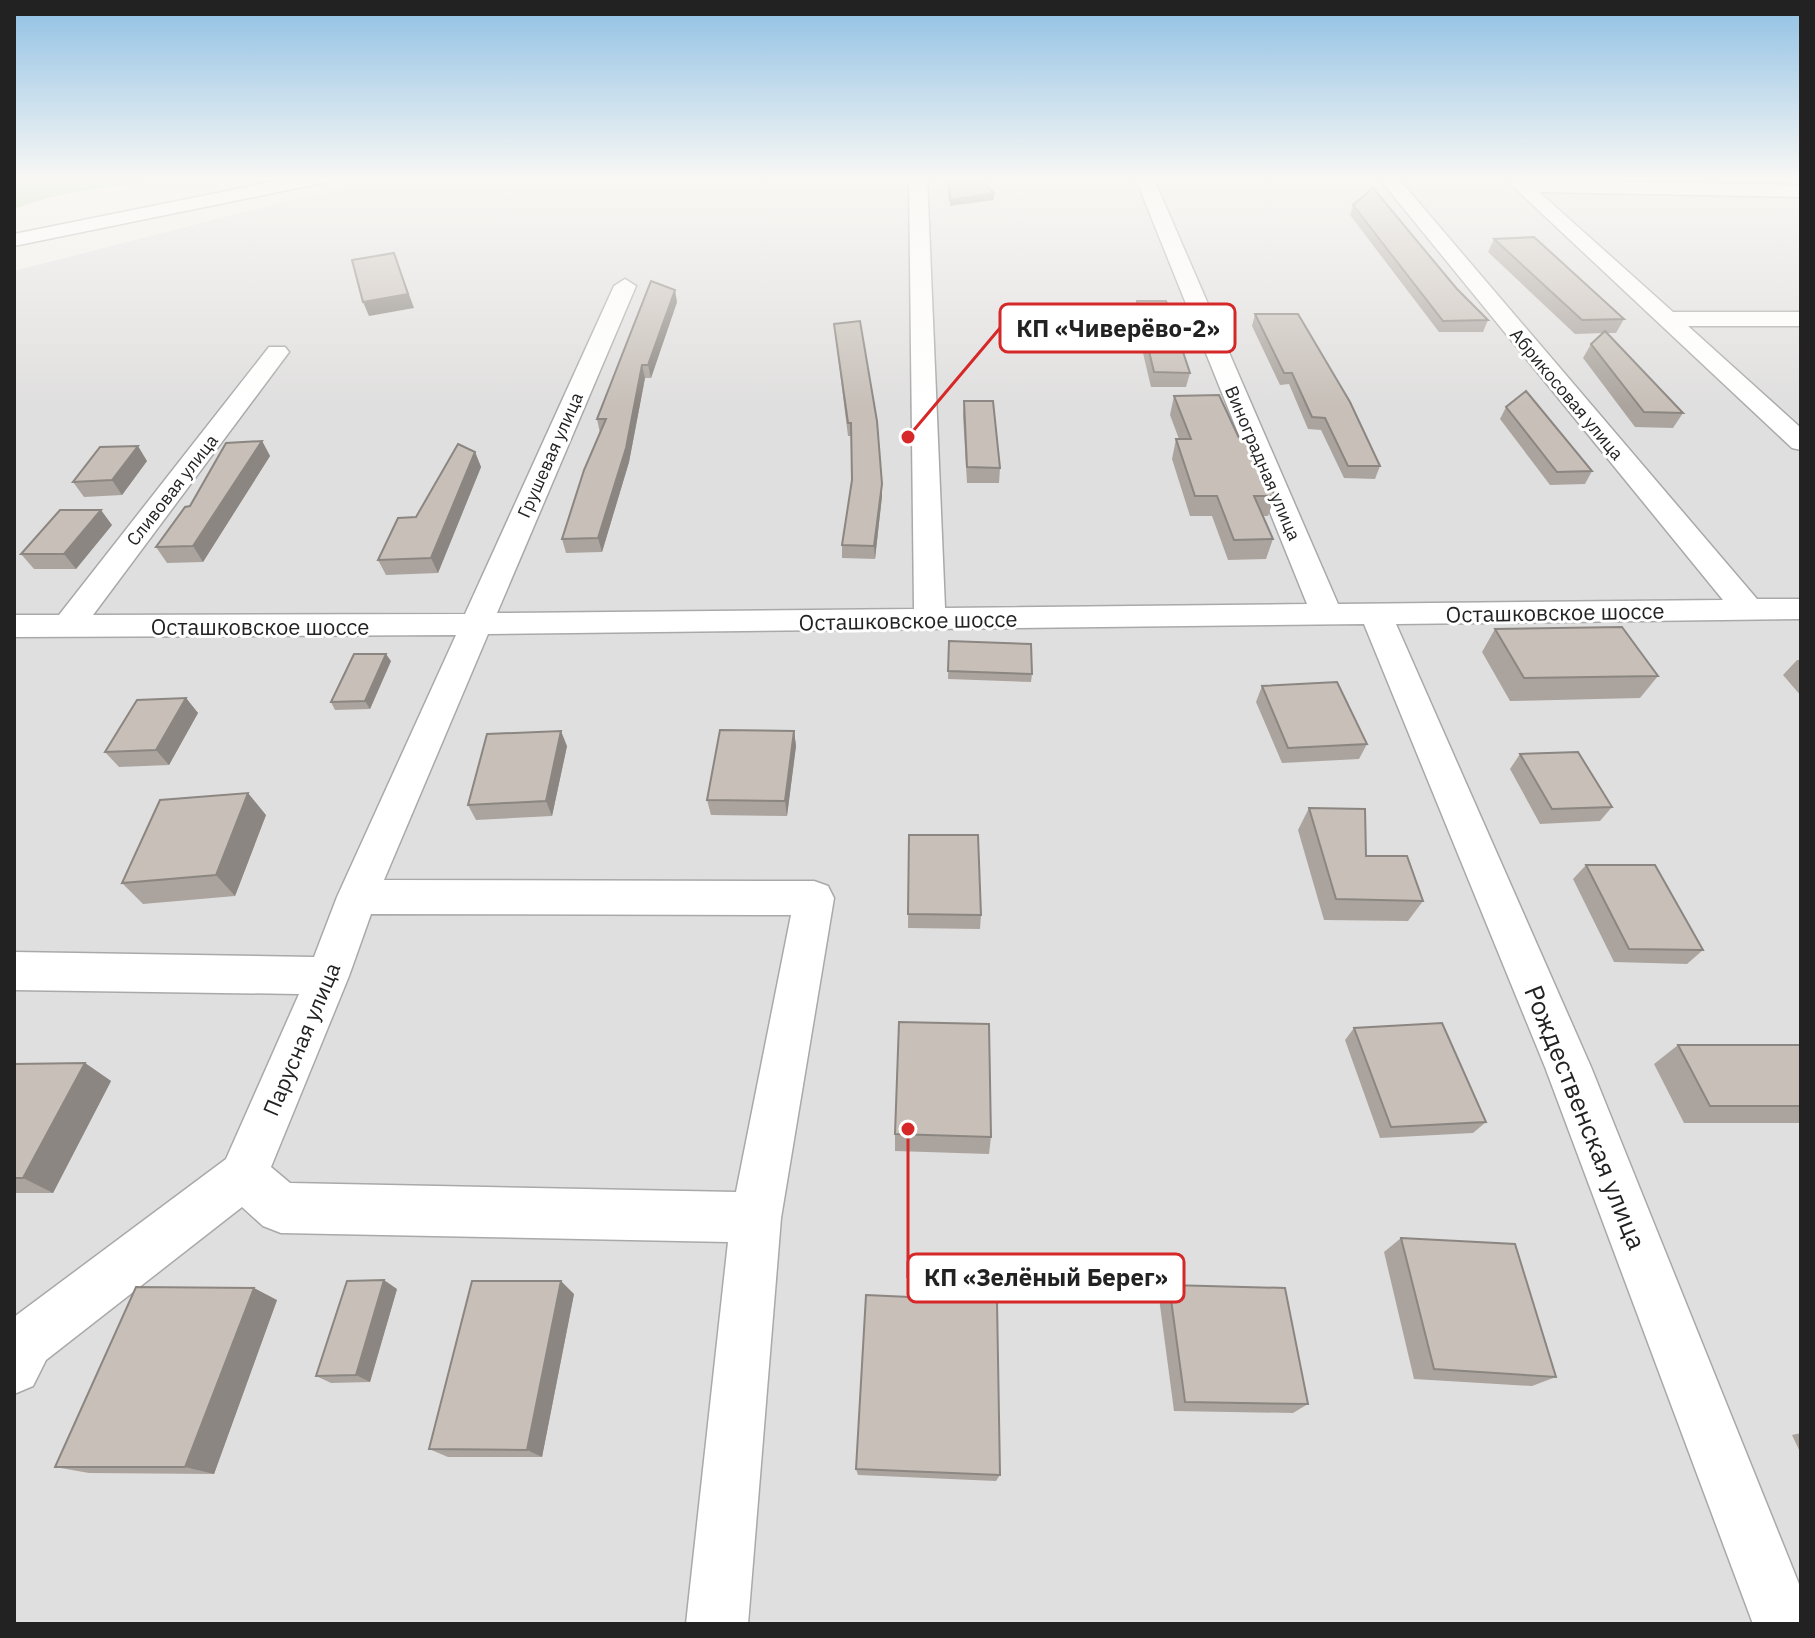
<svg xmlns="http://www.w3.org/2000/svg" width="1815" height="1638" viewBox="0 0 1815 1638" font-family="'IBM Plex Sans',sans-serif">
  <rect width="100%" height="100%" fill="#f2efe9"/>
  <path fill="#e0dfdf" d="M 381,177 L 1801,177 L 1801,604 L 14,615 L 14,271 Z
    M 1801,617 L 1801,1624 L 14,1624 L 14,634 Z"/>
  <path fill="#add19e" d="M 14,177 L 196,177 C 136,186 72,186 14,209 Z"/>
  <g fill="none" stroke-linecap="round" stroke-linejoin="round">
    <g stroke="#a9a9a9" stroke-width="3">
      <path id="minor" d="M 295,177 L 331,177 L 322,183 L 14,246 L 14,234 Z
        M 909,177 L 927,177 L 945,608 L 1307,604 L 1135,177 L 1153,177 L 1338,604 L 1723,600 L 1378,177 L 1397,177 L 1757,599 L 1801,599 L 1801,619 L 1396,624 L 1591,1067 L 1801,1589 L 1801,1624 L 1753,1624 L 1545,1067 L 1364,624 L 488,634 L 384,880 L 814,881 L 828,886 L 834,898 L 781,1218 L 748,1624 L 686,1624 L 728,1242 L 281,1233 L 263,1226 L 242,1207 L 46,1360 L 33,1386 L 14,1394 L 14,1317 L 226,1159 L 299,994 L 14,990 L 14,952 L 314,957 L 337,897 L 456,635 L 14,637 L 14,615 L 59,615 L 269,347 L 285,347 L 289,352 L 93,615 L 465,614 L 614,286 L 625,279 L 636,286 L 497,613 L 914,609 ZM 371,914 L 791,915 L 736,1192 L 290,1183 L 271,1167 L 349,976 Z
        M 1503,177 L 1523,177 L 1527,180 L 1801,185 L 1801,197 L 1539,192 L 1673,312 L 1801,312 L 1801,326 L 1688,326 L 1801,428 L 1801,450 L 1792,448 Z"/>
    </g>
    <use href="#minor" fill="#fff" fill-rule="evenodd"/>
  </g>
  <path fill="#aba49e" d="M 1353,205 L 1457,289 L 1488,320 L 1483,332 L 1439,332 L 1350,215 Z
    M 1494,239 L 1624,319 L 1616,333 L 1607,333 L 1683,413 L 1673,428 L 1635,427 L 1583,358 L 1591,344 L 1603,333 L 1575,334 L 1488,252 Z
    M 1137,301 L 1190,373 L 1186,387 L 1151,387 L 1134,315 Z
    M 677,302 L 651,378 L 645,378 L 629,462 L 602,552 L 566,553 L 562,539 L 600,433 L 597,419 Z
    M 1255,314 L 1380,466 L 1375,479 L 1344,478 L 1321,430 L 1308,429 L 1289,384 L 1280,385 L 1252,326 Z
    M 834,324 L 882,484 L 882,496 L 875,559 L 842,558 L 842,545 L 852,480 L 851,436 L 848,436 Z
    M 1174,396 L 1239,438 L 1275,496 L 1268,516 L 1263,516 L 1273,539 L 1266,559 L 1228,560 L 1212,516 L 1190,516 L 1172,459 L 1176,439 L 1179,439 L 1170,415 Z
    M 964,401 L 1000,468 L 999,483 L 967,483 L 963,416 Z
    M 1506,407 L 1592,471 L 1585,484 L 1550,485 L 1500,419 Z
    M 262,441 L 270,456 L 203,562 L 167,563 L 156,547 L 190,506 Z
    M 475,452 L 481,467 L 438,573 L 386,575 L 378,560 Z
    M 147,461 L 122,495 L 84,497 L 73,482 Z
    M 112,525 L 76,569 L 34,569 L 21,554 Z
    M 1495,629 L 1658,676 L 1640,698 L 1510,701 L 1482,652 Z
    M 949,641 L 1032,674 L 1031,682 L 948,679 Z
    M 1797,660 L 1801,660 L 1801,696 L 1783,675 Z
    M 391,661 L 370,709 L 335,710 L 331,702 Z
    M 1262,686 L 1367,744 L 1359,759 L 1282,763 L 1256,702 Z
    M 186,698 L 198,713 L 169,765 L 119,767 L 105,752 Z
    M 794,731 L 796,746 L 787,816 L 711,815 L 707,800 Z
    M 567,746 L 552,816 L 476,820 L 468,805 Z
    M 1520,754 L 1612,807 L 1600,821 L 1540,824 L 1510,769 Z
    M 1309,808 L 1366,856 L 1423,901 L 1408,921 L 1324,920 L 1298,830 Z
    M 266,815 L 235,896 L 143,904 L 122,883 Z
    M 909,835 L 981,915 L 980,929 L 908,928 Z
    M 1586,865 L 1703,950 L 1687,964 L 1614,962 L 1573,879 Z
    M 1354,1028 L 1486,1122 L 1473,1133 L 1380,1138 L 1345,1040 Z
    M 1678,1045 L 1801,1045 L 1801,1123 L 1684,1123 L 1654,1064 Z
    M 85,1063 L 111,1081 L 53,1193 L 14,1193 L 14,1064 Z
    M 895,1134 L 991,1137 L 989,1154 L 895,1151 Z
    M 1401,1238 L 1556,1377 L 1532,1386 L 1414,1379 L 1384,1252 Z
    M 1169,1285 L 1308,1404 L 1293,1413 L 1174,1411 L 1159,1298 Z
    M 397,1289 L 370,1382 L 331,1383 L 316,1376 Z
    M 574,1294 L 542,1457 L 448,1457 L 429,1449 Z
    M 277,1300 L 214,1474 L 89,1473 L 55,1467 Z
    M 1801,1433 L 1801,1454 L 1792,1435 Z
    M 856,1469 L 1000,1475 L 996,1481 L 858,1475 Z"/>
  <path fill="#8b8681" d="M 994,193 L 994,200 L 950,206 L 950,200 Z
    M 394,253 L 414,308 L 369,316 L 363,302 Z
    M 675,290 L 677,302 L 651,378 L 648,365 Z
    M 642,365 L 645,378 L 629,462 L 602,552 L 598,538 Z
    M 262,441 L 270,456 L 203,562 L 193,546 Z
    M 138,446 L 147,461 L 122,495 L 112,480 Z
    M 475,452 L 481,467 L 438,573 L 431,558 Z
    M 882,484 L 882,496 L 875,559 L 874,546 Z
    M 101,510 L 112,525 L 76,569 L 64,554 Z
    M 386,654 L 391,661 L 370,709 L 365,701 Z
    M 186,698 L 198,713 L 169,765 L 156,750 Z
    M 561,731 L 567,746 L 552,816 L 546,801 Z
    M 794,731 L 796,746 L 787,816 L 785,801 Z
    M 248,793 L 266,815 L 235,896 L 216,875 Z
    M 85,1063 L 111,1081 L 53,1193 L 23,1178 Z
    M 384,1280 L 397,1289 L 370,1382 L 356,1375 Z
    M 561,1281 L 574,1294 L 542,1457 L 527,1450 Z
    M 254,1288 L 277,1300 L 214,1474 L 185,1467 Z"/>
  <path fill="#c7bfb8" stroke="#8b8681" stroke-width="2" d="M 948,177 L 977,177 L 994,193 L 950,200 Z
    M 1373,188 L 1457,289 L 1488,320 L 1443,321 L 1353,205 Z
    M 1534,237 L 1624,319 L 1582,320 L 1494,239 Z
    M 394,253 L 408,294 L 363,302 L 352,260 Z
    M 651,281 L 675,290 L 648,365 L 642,365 L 626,448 L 598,538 L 562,539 L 584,470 L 606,419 L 597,419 Z
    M 1137,301 L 1166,301 L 1190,373 L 1154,372 Z
    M 1255,314 L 1298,314 L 1350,402 L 1380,466 L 1348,466 L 1325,418 L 1312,417 L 1292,373 L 1284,373 Z
    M 860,321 L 877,421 L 882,484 L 874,546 L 842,545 L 852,480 L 851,423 L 848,423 L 834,324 Z
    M 1605,331 L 1683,413 L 1644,412 L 1591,344 Z
    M 1526,391 L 1592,471 L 1557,472 L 1506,407 Z
    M 1219,395 L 1239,438 L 1251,438 L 1275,496 L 1254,496 L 1273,539 L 1234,540 L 1217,496 L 1195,496 L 1176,439 L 1191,439 L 1174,396 Z
    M 964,401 L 993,401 L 1000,468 L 967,467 Z
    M 262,441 L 193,546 L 156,547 L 185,507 L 190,506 L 226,443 Z
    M 458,444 L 475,452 L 431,558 L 378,560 L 398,518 L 416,517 Z
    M 138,446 L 112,480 L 73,482 L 100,447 Z
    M 60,510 L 101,510 L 64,554 L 21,554 Z
    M 1622,627 L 1658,676 L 1524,678 L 1495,629 Z
    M 949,641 L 1031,644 L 1032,674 L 948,671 Z
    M 354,654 L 386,654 L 365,701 L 331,702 Z
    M 1337,682 L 1367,744 L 1288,748 L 1262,686 Z
    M 186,698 L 156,750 L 105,752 L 137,700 Z
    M 720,730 L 794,731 L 785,801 L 707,800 Z
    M 561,731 L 546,801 L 468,805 L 487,734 Z
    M 1578,752 L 1612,807 L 1552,809 L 1520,754 Z
    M 248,793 L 216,875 L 122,883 L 160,800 Z
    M 1309,808 L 1365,809 L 1366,856 L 1407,856 L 1423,901 L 1336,899 Z
    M 909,835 L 978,835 L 981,915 L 908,914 Z
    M 1586,865 L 1655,865 L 1703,950 L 1629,949 Z
    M 899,1022 L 989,1024 L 991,1137 L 895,1134 Z
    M 1442,1023 L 1486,1122 L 1391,1127 L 1354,1028 Z
    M 1678,1045 L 1801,1045 L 1801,1106 L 1710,1106 Z
    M 85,1063 L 23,1178 L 14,1178 L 14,1064 Z
    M 1401,1238 L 1515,1244 L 1556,1377 L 1434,1369 Z
    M 384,1280 L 356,1375 L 316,1376 L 347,1281 Z
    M 472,1281 L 561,1281 L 527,1450 L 429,1449 Z
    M 1169,1285 L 1285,1288 L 1308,1404 L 1185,1402 Z
    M 136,1287 L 254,1288 L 185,1467 L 55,1467 Z
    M 866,1295 L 997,1301 L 1000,1475 L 856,1469 Z"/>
  <linearGradient id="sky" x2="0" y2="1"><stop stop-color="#8fc0e4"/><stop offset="0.44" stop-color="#f9f8f5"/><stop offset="1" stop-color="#f9f8f5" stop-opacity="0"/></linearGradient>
  <rect width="1815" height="406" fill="url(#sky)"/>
  <g text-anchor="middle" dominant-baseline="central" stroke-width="6" stroke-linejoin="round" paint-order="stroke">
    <g font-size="18" fill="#222" stroke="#fff">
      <text transform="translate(1567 394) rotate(50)">Абрикосовая улица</text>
      <text transform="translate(550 455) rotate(-66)">Грушевая улица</text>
      <text transform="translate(1263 463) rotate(67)">Виноградная улица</text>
      <text transform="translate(172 490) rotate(-52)">Сливовая улица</text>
    </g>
    <g font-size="22" fill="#222" stroke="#fff">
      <text transform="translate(1555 612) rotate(-1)">Осташковское шоссе</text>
      <text transform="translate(908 620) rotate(-1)">Осташковское шоссе</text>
      <text x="260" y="626">Осташковское шоссе</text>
      <text transform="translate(301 1039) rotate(-67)">Парусная улица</text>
    </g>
    <g font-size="26" fill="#222" stroke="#fff">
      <text transform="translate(1586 1117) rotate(68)">Рождественская улица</text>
    </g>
  </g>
  <path fill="none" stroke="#d62828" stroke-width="3" d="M908 437L1000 328M908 1129L908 1278"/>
  <g fill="#d62828" stroke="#fff" stroke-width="3">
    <circle cx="908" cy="437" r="8"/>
    <circle cx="908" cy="1129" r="8"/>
  </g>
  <g fill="#fff" stroke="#d62828" stroke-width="3">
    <rect x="1000" y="304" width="235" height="48" rx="8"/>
    <rect x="908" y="1254" width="276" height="48" rx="8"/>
  </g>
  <g font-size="24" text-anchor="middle" font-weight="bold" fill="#222">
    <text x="1118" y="337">КП «Чивeрёво-2»</text>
    <text x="1046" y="1286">КП «Зелёный Берег»</text>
  </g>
  <rect width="1815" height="1638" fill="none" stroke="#222222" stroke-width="32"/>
</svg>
